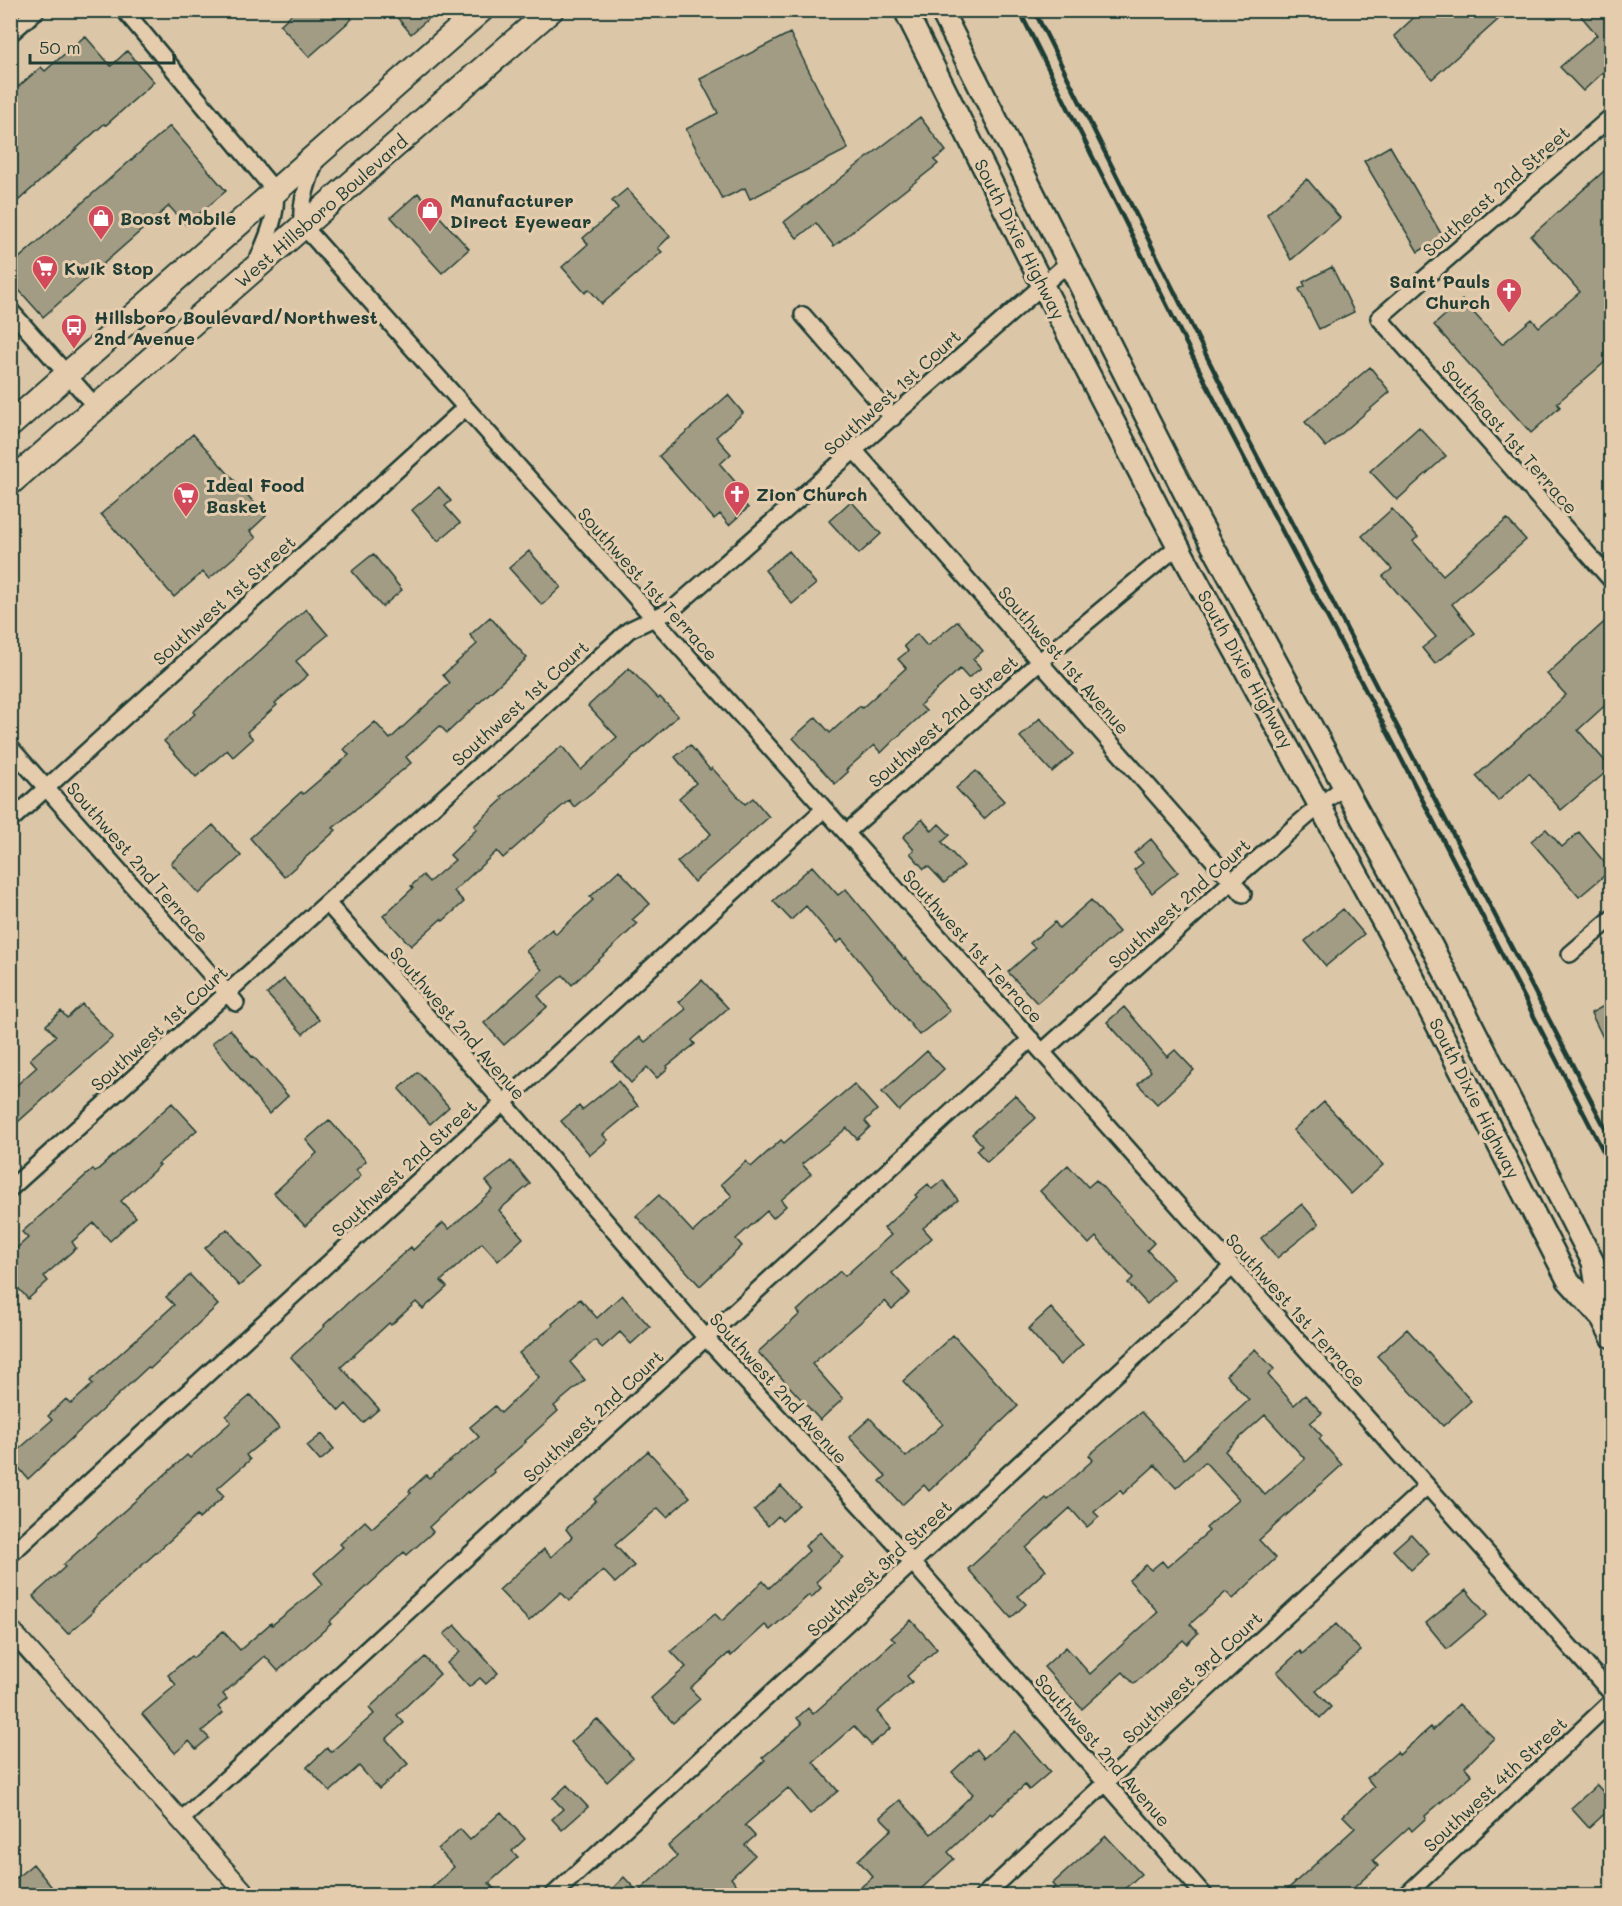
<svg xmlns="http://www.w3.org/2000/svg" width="1622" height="1906" viewBox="0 0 1622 1906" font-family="Mali,sans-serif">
  <rect width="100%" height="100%" fill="#dcc6a8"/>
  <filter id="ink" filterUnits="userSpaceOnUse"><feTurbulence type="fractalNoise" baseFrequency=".0167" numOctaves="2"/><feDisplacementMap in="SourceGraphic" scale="12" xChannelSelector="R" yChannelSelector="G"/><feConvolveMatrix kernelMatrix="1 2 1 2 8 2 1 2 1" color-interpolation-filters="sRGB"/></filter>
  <g filter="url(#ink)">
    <path fill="#a29c84" stroke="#1f3d34" stroke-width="1.5" fill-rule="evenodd" d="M 296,10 L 344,10 L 352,19 L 309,57 L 280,25 Z
      M 391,10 L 438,10 L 411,34 Z
      M 1422,10 L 1509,10 L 1432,79 L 1394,36 Z
      M 1576,10 L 1611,10 L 1611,65 L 1583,91 L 1560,67 L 1597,35 Z
      M 790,33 L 848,149 L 750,199 L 745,188 L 722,199 L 686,129 L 718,113 L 700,79 Z
      M 85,36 L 111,66 L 127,51 L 154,82 L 106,125 L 104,124 L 10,208 L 10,94 L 41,67 L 45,71 Z
      M 920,117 L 946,151 L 934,160 L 938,164 L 834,246 L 816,223 L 797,238 L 784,222 Z
      M 170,126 L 226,191 L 186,225 L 169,206 L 43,317 L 10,280 L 10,266 Z
      M 1390,146 L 1443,237 L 1418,252 L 1364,161 Z
      M 1611,165 L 1611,357 L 1557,403 L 1560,407 L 1531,433 L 1434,325 L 1462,300 L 1502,344 L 1532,319 L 1539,327 L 1580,292 L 1531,236 Z
      M 1307,179 L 1340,218 L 1291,260 L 1267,214 Z
      M 627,189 L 670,236 L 658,248 L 662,252 L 602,304 L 589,289 L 585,293 L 562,267 L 588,244 L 583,238 L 618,208 L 612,201 Z
      M 418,193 L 469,249 L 442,273 L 391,217 Z
      M 1332,267 L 1354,312 L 1319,329 L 1299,289 L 1305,286 L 1303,282 Z
      M 1370,367 L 1390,392 L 1326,447 L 1305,422 Z
      M 728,395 L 743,413 L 716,437 L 731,454 L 720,464 L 743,491 L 738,496 L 748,508 L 729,525 L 720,514 L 714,519 L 659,456 Z
      M 1419,427 L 1446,456 L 1397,500 L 1370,471 Z
      M 193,434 L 266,516 L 250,531 L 256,538 L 209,579 L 203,572 L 174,597 L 101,514 Z
      M 439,487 L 451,501 L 445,506 L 460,523 L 438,541 L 412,510 Z
      M 851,501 L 881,534 L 859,554 L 829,521 Z
      M 1392,509 L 1418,537 L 1413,541 L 1443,575 L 1507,519 L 1526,540 L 1452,604 L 1475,633 L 1435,664 L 1422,648 L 1436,637 L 1383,576 L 1392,569 L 1362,536 Z
      M 529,551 L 561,587 L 542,605 L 509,568 Z
      M 789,551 L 816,584 L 792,604 L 765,570 Z
      M 373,554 L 402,590 L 382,607 L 352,571 Z
      M 306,609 L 328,635 L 296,661 L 308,675 L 275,703 L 277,705 L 247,732 L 253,739 L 233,757 L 227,750 L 196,777 L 164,741 L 195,714 L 193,712 Z
      M 1611,616 L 1611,700 L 1578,730 L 1611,768 L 1561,810 L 1529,773 L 1498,801 L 1476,776 L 1566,695 L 1547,674 Z
      M 490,617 L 527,658 L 447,733 L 440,726 L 406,757 L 411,763 L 333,828 L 336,830 L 284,877 L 250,838 L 301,792 L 303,794 L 349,755 L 344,749 L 375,722 L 390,739 L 450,683 L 443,675 L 477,644 L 470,635 Z
      M 958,621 L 983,651 L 973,659 L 981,668 L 968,678 L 960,669 L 920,705 L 926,711 L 892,742 L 881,753 L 874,745 L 846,770 L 848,772 L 835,784 L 793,738 L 816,717 L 830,733 L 860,706 L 862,708 L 906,668 L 898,659 L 908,651 L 904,646 L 917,634 L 927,646 Z
      M 629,668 L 658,699 L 660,697 L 678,716 L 611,777 L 574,807 L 569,800 L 503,858 L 497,851 L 454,891 L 464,902 L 443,921 L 441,919 L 411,946 L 383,916 L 413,888 L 411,886 L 423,875 L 429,882 L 455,860 L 450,855 L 477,829 L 474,826 L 503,799 L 501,797 L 562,746 L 581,770 L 617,737 L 588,706 Z
      M 1040,718 L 1073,754 L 1052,772 L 1020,737 Z
      M 690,745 L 710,770 L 712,768 L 745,804 L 753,798 L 769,817 L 694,882 L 677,862 L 711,834 L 679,798 L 696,783 L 675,757 Z
      M 976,771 L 1004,801 L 984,819 L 956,788 Z
      M 922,819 L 932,831 L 939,824 L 950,835 L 942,842 L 964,866 L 944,883 L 928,866 L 924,869 L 910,853 L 914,850 L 903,837 Z
      M 213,825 L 241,856 L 199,894 L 171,863 Z
      M 1546,829 L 1562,847 L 1579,832 L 1611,870 L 1579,897 L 1531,841 Z
      M 1151,839 L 1178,872 L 1152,893 L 1134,870 L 1143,863 L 1134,853 Z
      M 812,866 L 838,895 L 846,889 L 904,959 L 905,958 L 950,1011 L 919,1035 L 842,939 L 837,943 L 806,906 L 791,920 L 773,901 Z
      M 619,870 L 650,904 L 632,920 L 637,924 L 572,985 L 563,975 L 538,996 L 547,1007 L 504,1045 L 484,1023 L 542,970 L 526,951 L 552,929 L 556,934 L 593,900 L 590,897 Z
      M 1091,900 L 1119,932 L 1037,1003 L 1008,972 L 1035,948 L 1030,943 L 1055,922 L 1059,928 Z
      M 1343,909 L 1364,934 L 1326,966 L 1305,941 Z
      M 284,979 L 319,1020 L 303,1034 L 267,994 Z
      M 702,980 L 728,1008 L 692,1040 L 695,1044 L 667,1066 L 668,1068 L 657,1078 L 647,1067 L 631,1083 L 612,1062 L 640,1037 L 645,1042 L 686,1009 L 679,1002 Z
      M 1611,1002 L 1611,1054 L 1591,1013 Z
      M 82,1004 L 113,1037 L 10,1129 L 10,1091 L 37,1067 L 30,1059 L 56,1036 L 46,1025 L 61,1011 L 67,1018 Z
      M 1124,1007 L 1167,1057 L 1175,1050 L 1194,1070 L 1157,1104 L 1138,1084 L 1151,1071 L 1107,1022 Z
      M 230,1029 L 252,1057 L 253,1056 L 288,1096 L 269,1114 L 212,1043 Z
      M 927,1051 L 944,1069 L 899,1111 L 882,1092 Z
      M 418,1072 L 449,1107 L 430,1124 L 399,1089 Z
      M 618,1081 L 638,1106 L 603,1135 L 608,1140 L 590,1155 L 561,1121 L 579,1106 L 582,1110 Z
      M 854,1084 L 877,1110 L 865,1121 L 870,1127 L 857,1139 L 847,1128 L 802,1164 L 811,1174 L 781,1200 L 786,1206 L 773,1218 L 767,1211 L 736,1239 L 742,1246 L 700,1286 L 636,1216 L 659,1195 L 693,1232 L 732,1196 L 721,1184 L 746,1161 L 751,1167 L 781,1140 L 784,1143 Z
      M 1015,1095 L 1036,1118 L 987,1162 L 976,1150 L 982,1145 L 972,1134 Z
      M 1324,1102 L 1383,1165 L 1351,1194 L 1293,1130 Z
      M 172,1103 L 197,1130 L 158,1164 L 160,1165 L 121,1201 L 136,1217 L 110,1241 L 94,1223 L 72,1242 L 76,1248 L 44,1276 L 48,1281 L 28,1299 L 10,1279 L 10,1254 L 28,1238 L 22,1232 L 93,1169 L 95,1172 Z
      M 329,1120 L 366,1161 L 356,1170 L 361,1176 L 305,1226 L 274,1193 L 317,1153 L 306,1140 Z
      M 511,1161 L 530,1184 L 499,1210 L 523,1238 L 498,1261 L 482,1243 L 441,1281 L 447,1287 L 423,1309 L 416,1302 L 391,1325 L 389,1323 L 341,1367 L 379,1409 L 363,1423 L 346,1404 L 339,1411 L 291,1357 L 325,1326 L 324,1325 L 354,1297 L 411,1247 L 413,1250 L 443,1223 L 449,1229 L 493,1190 L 486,1181 Z
      M 1068,1165 L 1088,1187 L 1096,1180 L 1154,1243 L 1147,1250 L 1174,1279 L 1147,1304 L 1128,1283 L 1133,1278 L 1096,1237 L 1089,1244 L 1040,1191 Z
      M 943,1180 L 958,1200 L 923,1228 L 932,1238 L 892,1273 L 910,1293 L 892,1309 L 885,1301 L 812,1364 L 843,1399 L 820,1420 L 758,1352 L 800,1314 L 797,1311 L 840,1271 L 845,1276 L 891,1235 L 884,1228 L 917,1197 L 915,1195 L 928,1184 L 932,1189 Z
      M 1302,1204 L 1319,1224 L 1277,1258 L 1261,1238 Z
      M 227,1229 L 261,1267 L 239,1286 L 205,1248 Z
      M 190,1275 L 218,1305 L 150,1369 L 148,1367 L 28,1479 L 10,1457 L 52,1420 L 48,1416 L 66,1399 L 71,1404 L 93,1384 L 90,1381 L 174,1305 L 166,1297 Z
      M 622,1295 L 650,1327 L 631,1344 L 620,1332 L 602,1348 L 595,1340 L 570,1362 L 585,1380 L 554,1406 L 558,1411 L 525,1441 L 526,1442 L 493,1470 L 494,1472 L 469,1493 L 468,1491 L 429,1527 L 433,1532 L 407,1555 L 404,1552 L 329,1622 L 331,1624 L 278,1671 L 265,1656 L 223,1694 L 227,1699 L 218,1707 L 223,1713 L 202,1731 L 209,1738 L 196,1749 L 189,1741 L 175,1753 L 142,1714 L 176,1685 L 168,1675 L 191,1656 L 193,1658 L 223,1631 L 240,1650 L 271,1623 L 272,1625 L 323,1584 L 314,1573 L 343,1547 L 340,1544 L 365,1521 L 372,1528 L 411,1493 L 409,1491 L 426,1475 L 429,1478 L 479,1437 L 470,1427 L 495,1406 L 501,1413 L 539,1377 L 519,1353 L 553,1326 L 552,1324 L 580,1299 L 597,1318 Z
      M 1051,1308 L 1083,1344 L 1060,1365 L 1028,1329 Z
      M 1407,1329 L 1471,1401 L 1443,1426 L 1377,1356 Z
      M 953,1335 L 1018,1406 L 929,1491 L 924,1485 L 902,1505 L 880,1481 L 886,1476 L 849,1437 L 870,1418 L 906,1457 L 943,1424 L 903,1381 Z
      M 1255,1349 L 1274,1369 L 1268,1375 L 1294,1405 L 1305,1395 L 1322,1413 L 1310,1423 L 1322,1436 L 1319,1439 L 1342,1465 L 1259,1540 L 1276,1558 L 1233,1599 L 1226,1592 L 1190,1624 L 1198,1633 L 1187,1644 L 1183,1640 L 1134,1684 L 1123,1672 L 1082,1709 L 1044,1667 L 1066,1647 L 1090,1674 L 1158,1612 L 1129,1580 L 1146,1565 L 1151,1570 L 1162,1561 L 1167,1567 L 1209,1531 L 1206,1528 L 1239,1499 L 1205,1462 L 1176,1488 L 1155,1465 L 1123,1494 L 1120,1490 L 1094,1512 L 1099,1517 L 1087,1527 L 1070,1508 L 1026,1548 L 1046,1570 L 1018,1596 L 1026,1604 L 1011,1618 L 968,1569 L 1046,1498 L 1048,1500 L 1093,1460 L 1089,1455 L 1141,1412 L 1184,1459 L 1249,1400 L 1226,1375 ZM 1265,1415 L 1305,1459 L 1265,1495 L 1225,1451 Z
      M 251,1395 L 279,1428 L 246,1455 L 250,1460 L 217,1489 L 224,1496 L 199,1519 L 197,1516 L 92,1610 L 94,1611 L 68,1634 L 33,1596 L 65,1567 L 63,1565 L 187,1455 L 190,1458 L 231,1422 L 226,1416 Z
      M 322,1434 L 334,1449 L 320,1461 L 307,1446 Z
      M 648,1451 L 690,1497 L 667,1517 L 658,1508 L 615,1545 L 634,1566 L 615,1583 L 603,1570 L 569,1601 L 561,1592 L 529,1621 L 499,1590 L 544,1549 L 551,1557 L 572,1537 L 566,1529 L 596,1501 L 594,1499 Z
      M 781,1486 L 799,1505 L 782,1521 L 778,1516 L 768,1526 L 754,1510 Z
      M 820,1532 L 843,1557 L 816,1582 L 821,1588 L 811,1598 L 809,1595 L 770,1630 L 765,1625 L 731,1656 L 729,1653 L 690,1688 L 700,1699 L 673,1723 L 651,1698 L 686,1667 L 671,1651 L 715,1614 L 722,1621 L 763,1581 L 769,1588 L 809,1551 L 805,1546 Z
      M 1411,1534 L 1429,1554 L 1411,1570 L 1393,1550 Z
      M 1466,1590 L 1487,1615 L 1447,1649 L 1426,1623 Z
      M 911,1620 L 937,1649 L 907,1676 L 912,1682 L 877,1712 L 891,1728 L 871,1745 L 854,1726 L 813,1762 L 838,1791 L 810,1814 L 788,1788 L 745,1825 L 755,1836 L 745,1845 L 755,1855 L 731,1878 L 746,1896 L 605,1896 L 624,1877 L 638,1892 L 677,1856 L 668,1846 L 765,1760 L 762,1758 L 802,1724 L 797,1718 L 808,1708 L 813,1714 L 895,1641 L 891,1638 Z
      M 1336,1624 L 1361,1651 L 1316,1691 L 1331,1707 L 1320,1718 L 1277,1672 L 1300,1651 L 1302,1654 Z
      M 455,1625 L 498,1673 L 486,1684 L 480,1678 L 469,1687 L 447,1663 L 460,1652 L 444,1634 Z
      M 425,1657 L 440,1674 L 397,1715 L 404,1723 L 386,1739 L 408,1764 L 379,1789 L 359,1766 L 330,1792 L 307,1767 L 327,1748 L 331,1752 L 374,1714 L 369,1708 Z
      M 1459,1704 L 1494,1738 L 1465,1767 L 1472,1775 L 1425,1816 L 1426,1818 L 1412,1831 L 1409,1827 L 1373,1860 L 1378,1866 L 1345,1896 L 1280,1896 L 1355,1828 L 1343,1816 L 1374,1787 L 1367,1778 L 1397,1752 L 1399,1755 L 1431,1727 L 1433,1730 Z
      M 597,1719 L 633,1758 L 607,1782 L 571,1742 Z
      M 1015,1731 L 1050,1772 L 1029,1790 L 1025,1785 L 992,1815 L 990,1813 L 948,1852 L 954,1859 L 913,1896 L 850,1896 L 873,1877 L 858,1860 L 892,1829 L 880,1817 L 900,1800 L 931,1834 L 973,1794 L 952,1772 L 977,1749 L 984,1758 Z
      M 567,1785 L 588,1807 L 562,1830 L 552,1819 L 563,1809 L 553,1798 Z
      M 1597,1785 L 1611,1801 L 1611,1808 L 1589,1828 L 1571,1808 Z
      M 501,1812 L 525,1839 L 512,1851 L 518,1857 L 489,1883 L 500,1896 L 423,1896 L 454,1867 L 438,1849 L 460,1829 L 470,1840 Z
      M 1106,1836 L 1141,1874 L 1117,1896 L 1046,1896 L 1055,1887 L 1052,1884 Z
      M 33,1864 L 59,1896 L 10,1896 L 10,1883 Z"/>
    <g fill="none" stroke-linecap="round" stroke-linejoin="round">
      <g stroke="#1f3d34" stroke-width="20">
        <path id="minor" d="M 124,10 L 275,191 C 278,217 266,240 256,264
          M 10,34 L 37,10
          M 1612,116 L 1379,318 L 1612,581
          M 317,157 C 311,175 295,211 305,228 C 310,234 316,240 321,246 L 1042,1052 L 1612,1694
          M 10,310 L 96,407
          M 803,315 L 893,418
          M 855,451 L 1243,894
          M 10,747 L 236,1003
          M 10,821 L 465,408
          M 846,833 L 1039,662 L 1178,546
          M 327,903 L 504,1103 L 706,1338 L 913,1563 L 1205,1896
          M 1570,954 L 1612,918
          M 1042,1052 L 1232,881 L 1320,805 L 1345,786
          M 10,1189 L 629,630 L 673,609 L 1068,263
          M 10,1555 L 824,809
          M 181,1820 L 1031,1039
          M 552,1896 L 1232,1267
          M 983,1896 L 1427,1486
          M 1405,1896 L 1612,1701"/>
      </g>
      <g stroke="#1f3d34" stroke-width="22">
        <path id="tertiary" d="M 10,1629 L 248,1896"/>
      </g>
      <g stroke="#1f3d34" stroke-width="26">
        <path id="secondary" d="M 905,10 L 1042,284 L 1178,546 L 1405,962 L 1568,1280 L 1602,1318 L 1612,1337
          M 941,10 L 1199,521 L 1432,947 L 1593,1262 L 1602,1318"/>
      </g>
      <g stroke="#1f3d34" stroke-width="28">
        <path id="primary" d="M 10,425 L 481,10
          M 10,483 L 424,120 L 551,10"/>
      </g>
      <use href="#minor" stroke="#e4ccad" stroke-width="15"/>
      <use href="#tertiary" stroke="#e4ccad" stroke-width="18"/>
      <use href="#secondary" stroke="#e4ccad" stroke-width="21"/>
      <use href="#primary" stroke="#e4ccad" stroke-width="24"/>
      <path stroke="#1f3d34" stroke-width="4.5" d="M 1019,10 L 1232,435 L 1389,735 L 1612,1168
        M 1034,10 L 1243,429 L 1612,1141"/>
    </g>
  </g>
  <defs>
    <g id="shop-pin" transform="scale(1.35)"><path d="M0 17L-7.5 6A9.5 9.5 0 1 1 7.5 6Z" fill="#d1495b" stroke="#e4ccad"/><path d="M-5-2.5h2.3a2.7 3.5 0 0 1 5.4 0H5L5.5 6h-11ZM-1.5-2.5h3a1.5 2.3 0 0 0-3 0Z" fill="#fff"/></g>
    <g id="supermarket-pin" transform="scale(1.35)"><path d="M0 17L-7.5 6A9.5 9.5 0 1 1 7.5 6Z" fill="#d1495b" stroke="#e4ccad"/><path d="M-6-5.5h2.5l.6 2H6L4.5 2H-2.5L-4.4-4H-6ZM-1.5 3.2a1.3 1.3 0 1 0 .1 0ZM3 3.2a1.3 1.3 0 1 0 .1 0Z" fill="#fff"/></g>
    <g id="church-pin" transform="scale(1.35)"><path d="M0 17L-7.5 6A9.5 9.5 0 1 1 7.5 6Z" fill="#d1495b" stroke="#e4ccad"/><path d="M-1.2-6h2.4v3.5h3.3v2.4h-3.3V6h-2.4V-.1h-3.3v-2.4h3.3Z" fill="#fff"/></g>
    <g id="bus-pin" transform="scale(1.35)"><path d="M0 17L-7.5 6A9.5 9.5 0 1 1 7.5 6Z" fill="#d1495b" stroke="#e4ccad"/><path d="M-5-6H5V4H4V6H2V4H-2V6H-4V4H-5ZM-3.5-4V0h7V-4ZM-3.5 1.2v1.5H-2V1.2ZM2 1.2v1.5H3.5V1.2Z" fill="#fff"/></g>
  </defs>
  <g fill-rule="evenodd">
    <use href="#shop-pin" x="430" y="210"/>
    <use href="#shop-pin" x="101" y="218"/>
    <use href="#supermarket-pin" x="45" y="268"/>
    <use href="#church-pin" x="1509" y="291"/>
    <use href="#bus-pin" x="74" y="327"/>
    <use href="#church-pin" x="737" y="494"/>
    <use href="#supermarket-pin" x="186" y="495"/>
  </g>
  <g text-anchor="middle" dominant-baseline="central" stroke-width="6" stroke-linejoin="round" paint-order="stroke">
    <g font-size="18" fill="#1f3d34" stroke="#e4ccad">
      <text transform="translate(1496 191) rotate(-41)">Southeast 2nd Street</text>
      <text transform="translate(321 211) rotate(-41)">West Hillsboro Boulevard</text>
      <text transform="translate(1020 239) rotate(63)">South Dixie Highway</text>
      <text transform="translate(892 392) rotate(-42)">Southwest 1st Court</text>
      <text transform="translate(1510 437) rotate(49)">Southeast 1st Terrace</text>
      <text transform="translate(648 584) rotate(48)">Southwest 1st Terrace</text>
      <text transform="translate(224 600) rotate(-42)">Southwest 1st Street</text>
      <text transform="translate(1064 660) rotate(49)">Southwest 1st Avenue</text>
      <text transform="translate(1246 669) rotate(61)">South Dixie Highway</text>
      <text transform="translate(520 703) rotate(-42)">Southwest 1st Court</text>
      <text transform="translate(943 721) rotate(-41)">Southwest 2nd Street</text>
      <text transform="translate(138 862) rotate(49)">Southwest 2nd Terrace</text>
      <text transform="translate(1179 903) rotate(-42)">Southwest 2nd Court</text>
      <text transform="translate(973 946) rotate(48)">Southwest 1st Terrace</text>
      <text transform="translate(458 1023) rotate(49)">Southwest 2nd Avenue</text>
      <text transform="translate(159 1028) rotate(-42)">Southwest 1st Court</text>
      <text transform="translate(1475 1098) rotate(63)">South Dixie Highway</text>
      <text transform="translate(404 1168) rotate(-43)">Southwest 2nd Street</text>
      <text transform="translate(1296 1310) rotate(48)">Southwest 1st Terrace</text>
      <text transform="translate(779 1388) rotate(48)">Southwest 2nd Avenue</text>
      <text transform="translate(593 1416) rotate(-43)">Southwest 2nd Court</text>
      <text transform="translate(879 1568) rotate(-43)">Southwest 3rd Street</text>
      <text transform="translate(1192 1677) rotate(-43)">Southwest 3rd Court</text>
      <text transform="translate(1103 1750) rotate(49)">Southwest 2nd Avenue</text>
      <text transform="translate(1495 1784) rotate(-43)">Southwest 4th Street</text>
    </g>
    <g font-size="18" font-weight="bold" fill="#1f3d34" stroke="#e4ccad" text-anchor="start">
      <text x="450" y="200">Manufacturer<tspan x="450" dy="21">Direct Eyewear</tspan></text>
      <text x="120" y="218">Boost Mobile</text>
      <text x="64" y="268">Kwik Stop</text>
      <text x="1490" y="281" text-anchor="end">Saint Pauls<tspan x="1490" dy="21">Church</tspan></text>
      <text x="94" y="317">Hillsboro Boulevard/Northwest<tspan x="94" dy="21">2nd Avenue</tspan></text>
      <text x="206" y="485">Ideal Food<tspan x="206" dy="21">Basket</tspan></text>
      <text x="756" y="494">Zion Church</text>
    </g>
  </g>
  <rect width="1622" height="1906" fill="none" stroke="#e4ccad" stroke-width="36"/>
  <rect x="18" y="18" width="1586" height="1870" fill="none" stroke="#1f3d34" stroke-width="2" filter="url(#ink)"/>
  <path d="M30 54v9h144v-9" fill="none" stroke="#1f3d34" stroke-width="3"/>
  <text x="39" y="54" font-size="18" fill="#1f3d34" stroke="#e4ccad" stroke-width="4.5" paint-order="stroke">50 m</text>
</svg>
